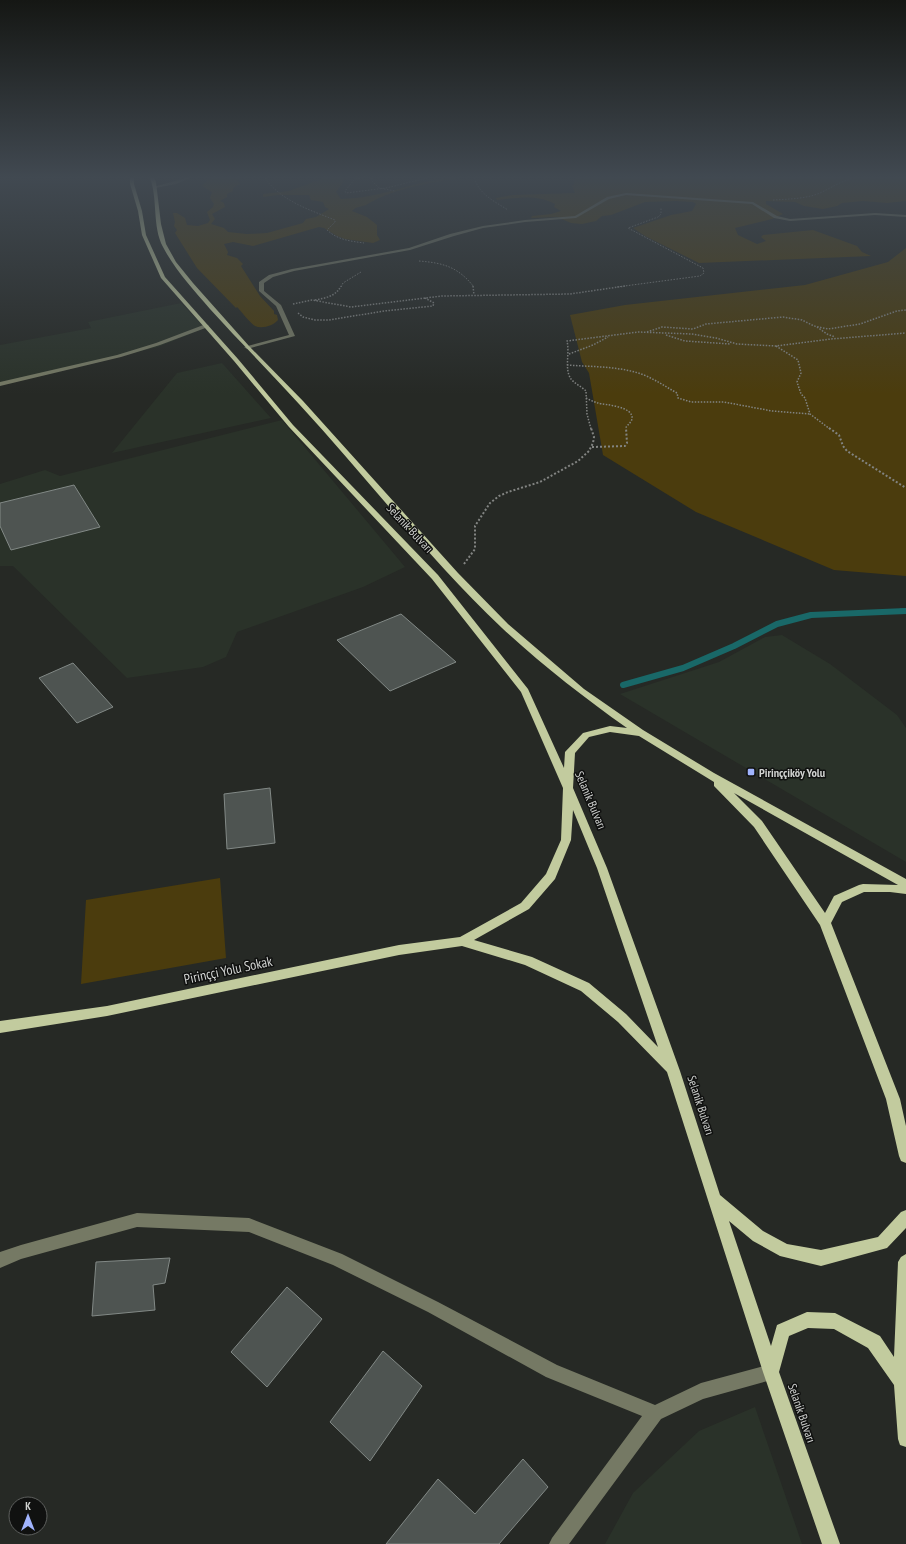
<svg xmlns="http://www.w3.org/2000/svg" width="906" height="1544" viewBox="0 0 906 1544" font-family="'PT Sans Narrow',sans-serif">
  <rect width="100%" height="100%" fill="#262925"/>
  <path fill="#2a3229" d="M 181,303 L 205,328 L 158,347 L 0,385 L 0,345 L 91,328 L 88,322 Z
    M 222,363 L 271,418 L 112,453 L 177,373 Z
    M 282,420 L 405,567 L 363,587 L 237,632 L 226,657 L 203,667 L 127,678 L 13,566 L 0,566 L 0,484 L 45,470 L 60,476 Z
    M 782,635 L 830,664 L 897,715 L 906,728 L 906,862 L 620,694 L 719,662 L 765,637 Z
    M 755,1407 L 802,1544 L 605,1544 L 633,1493 L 699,1431 Z"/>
  <path fill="#4b3c0d" d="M 209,178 L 241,178 L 238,180 L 240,184 L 233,188 L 233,191 L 227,194 L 227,197 L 220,201 L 224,203 L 225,207 L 212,214 L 215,219 L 211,224 L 224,228 L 228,232 L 247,234 L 267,233 L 303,223 L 306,219 L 316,217 L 329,209 L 325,207 L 323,202 L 311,200 L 309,195 L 278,195 L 263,197 L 263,194 L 289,191 L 324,178 L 351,178 L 345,179 L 336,192 L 341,199 C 350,198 360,198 369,196 C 402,190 426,178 462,178 C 436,181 400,188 377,199 C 373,201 369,203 366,205 C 360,207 355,207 352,211 L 367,217 L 377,225 L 377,235 L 380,240 L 373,243 L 345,239 L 337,236 L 324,228 L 319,227 L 253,246 L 233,242 L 224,244 L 228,252 L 227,255 L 237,258 L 243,264 L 241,266 L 260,296 L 274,311 L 274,314 L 277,315 L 278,320 C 273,326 262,329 255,326 C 250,323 241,311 237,307 L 236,308 L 197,268 L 175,233 L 177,230 L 174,226 L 175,222 L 173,213 L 177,213 L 185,218 L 187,225 L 198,226 L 208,223 L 210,220 L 207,212 L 213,207 L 214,204 L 210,198 L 212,192 L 202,186 Z
    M 575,178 L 905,178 L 906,201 L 887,203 L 863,201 L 842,203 L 837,206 L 823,209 L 804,206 L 795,202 L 766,201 L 766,204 L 783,214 L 772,219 L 735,228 L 738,235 L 757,244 L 766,241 L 761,237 L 763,235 L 813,230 L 857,246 L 862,252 L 871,256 L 699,263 L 645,236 L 633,228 L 671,215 L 692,211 L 696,204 L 693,202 L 676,201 L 645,202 L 611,215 L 602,216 L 596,221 L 582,224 L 571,223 L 557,217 L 531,218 L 532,216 L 551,214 L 561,211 L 554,207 L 555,204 C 537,194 517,198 497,200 L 496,198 L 512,195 L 575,193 L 572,186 L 574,184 Z
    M 906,248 L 906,576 L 834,570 L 696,512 L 603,455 L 589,373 L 582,362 L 570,315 L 625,305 L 805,285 L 888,262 Z
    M 220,878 L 226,958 L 81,984 L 86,900 Z"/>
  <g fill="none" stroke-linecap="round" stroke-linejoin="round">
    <path stroke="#196868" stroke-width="5" d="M 901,611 L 906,611"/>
    <path stroke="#196868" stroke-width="6" d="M 623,685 L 683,668 L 734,646 L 777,624 L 811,615 L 906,611"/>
  </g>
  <path fill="#4e5451" stroke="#828986" d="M 74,485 L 100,527 L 11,550 L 0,526 L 0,503 Z
    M 401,614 L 456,662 L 390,691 L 337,640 Z
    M 73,663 L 113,707 L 77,723 L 39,678 Z
    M 270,788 L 275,843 L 227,849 L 224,794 Z
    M 170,1258 L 165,1283 L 153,1285 L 155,1310 L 92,1316 L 96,1262 Z
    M 287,1287 L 322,1319 L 267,1387 L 231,1352 Z
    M 383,1351 L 422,1386 L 370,1461 L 330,1422 Z
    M 523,1459 L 548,1487 L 499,1544 L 386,1544 L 438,1479 L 475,1514 Z"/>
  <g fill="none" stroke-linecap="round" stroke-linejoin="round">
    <path stroke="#828482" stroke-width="1" stroke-dasharray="1.5 1.5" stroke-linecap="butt" d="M 265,178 C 281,201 310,210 335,220 L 335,222 L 327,230 C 338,240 350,241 364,243
      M 360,178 L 355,179 L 345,191 L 346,193 L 386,188 L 427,178
      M 372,178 L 372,181 L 379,188 L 395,191
      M 474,178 C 480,195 494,201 508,210
      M 773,200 C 789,199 805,199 820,193 C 831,188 841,181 854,178
      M 419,261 C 444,263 458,267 474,287
      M 341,287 L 343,283 L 361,272
      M 617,287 L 700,276 L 704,273 L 703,268 L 628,228 L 658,217 L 661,214 L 661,208"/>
    <path stroke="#828482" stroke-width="1.5" stroke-dasharray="1.5 1.5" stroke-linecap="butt" d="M 473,286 L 474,295
      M 315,300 C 326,298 336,296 341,286
      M 293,304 L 312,300 L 351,307 L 442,296 L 570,294 L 625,286
      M 298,313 L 303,317 L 315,320 L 329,320 L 384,311 L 433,306 L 434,303 L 425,298
      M 817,327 L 827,334 L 835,337
      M 647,332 L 662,327 L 693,329 L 706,324 L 783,317 L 802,320 L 814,326 L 828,329 L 860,324 L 897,311 L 906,310
      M 666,335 L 685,341 L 730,344
      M 776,346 L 798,360 L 801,373 L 797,382 L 801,394 L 805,398 L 810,414 L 830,429
      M 569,354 L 593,345 L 608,337
      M 567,365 C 593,367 620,366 644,375 C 656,380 666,387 677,393 L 678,398 L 691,402 L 724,402 L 772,411 L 810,414
      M 586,398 C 590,400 594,402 598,403 C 605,405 634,406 632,419 C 631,423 627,425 625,429
      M 591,429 L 587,414 L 586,391 C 582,387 574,383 571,379 C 564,369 570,353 567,341 L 638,332 L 692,334 L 716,338 L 737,344 L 776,346 L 831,339 L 906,333"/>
    <path stroke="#828482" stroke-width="2" stroke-dasharray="2 2" stroke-linecap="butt" d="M 829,428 L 839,435 L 843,446 L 847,451 L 906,488
      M 592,447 L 625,446 L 627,443 L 626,428
      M 464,564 L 475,549 L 475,526 L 490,503 L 499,496 L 508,492 L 540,482 L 578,461 L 589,451 L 593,443 L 594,437 L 591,428"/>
    <path fill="#757964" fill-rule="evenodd" d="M 186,178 L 190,178 L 176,184 L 155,188 L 153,187 Z
      M 626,193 L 753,202 L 777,216 L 790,219 L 875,213 L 906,215 L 906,217 L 875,215 L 790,221 L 774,218 L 752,204 L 626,195 L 609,199 L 576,218 L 525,222 L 483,228 L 454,236 L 410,250 L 294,271 L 273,277 L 264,283 L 264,291 L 281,305 L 295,336 L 247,349 L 244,347 L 289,335 L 276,306 L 259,291 L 259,282 L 269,275 L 292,269 L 409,248 L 450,234 L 483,226 L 525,220 L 575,216 L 607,197 Z
      M 206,324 L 209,326 L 208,327 L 160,345 L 121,357 L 0,386 L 0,382 L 117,355 L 156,343 Z
      M 137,1213 L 249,1218 L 342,1254 L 438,1302 L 557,1365 L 655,1405 L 701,1383 L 771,1364 L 777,1366 L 779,1372 L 777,1378 L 771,1380 L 703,1399 L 661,1419 L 569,1544 L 549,1544 L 552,1538 L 642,1416 L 546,1377 L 428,1312 L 333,1265 L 249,1232 L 137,1227 L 21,1259 L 0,1268 L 0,1252 L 21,1245 Z"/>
    <path fill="#c2cb9e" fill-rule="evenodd" d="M 130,178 L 134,178 L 134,184 L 142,211 L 146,235 L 165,277 L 238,359 L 293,425 L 438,575 L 528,689 L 564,768 L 565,752 L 583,733 L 610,726 L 627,728 C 583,697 541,664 502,628 C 429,559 367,478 299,404 C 270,372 239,341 210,309 C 193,289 175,270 163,247 C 152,226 158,199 150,178 L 154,178 L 156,182 L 161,224 L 166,244 L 176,262 L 193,283 L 249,346 L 303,401 L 458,573 L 508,624 L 584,689 L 643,730 L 714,773 L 906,879 L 906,894 L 890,892 L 864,892 L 842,902 L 831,923 L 900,1099 L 906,1126 L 906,1163 L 901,1161 L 899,1156 L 886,1099 L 820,925 L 754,827 L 714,786 L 714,782 L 639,736 L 610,732 L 589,737 L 575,753 L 573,788 L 607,868 L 680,1071 L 720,1195 L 763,1231 L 787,1244 L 821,1250 L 878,1237 L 901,1212 L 906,1210 L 906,1228 L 887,1248 L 821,1266 L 780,1256 L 753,1241 L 729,1221 L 771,1346 L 777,1325 L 807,1312 L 835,1313 L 880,1336 L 894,1357 L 898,1262 L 901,1257 L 906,1254 L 906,1447 L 900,1445 L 898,1439 L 894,1385 L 868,1348 L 834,1329 L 808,1328 L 789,1336 L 779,1372 L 840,1544 L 822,1544 L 763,1372 L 667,1072 L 618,1022 L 581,991 L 525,965 L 462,946 L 399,955 L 107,1016 L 0,1033 L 0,1021 L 107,1006 L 399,945 L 460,937 L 521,903 L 546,874 L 561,840 L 563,788 L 521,692 L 432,579 L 289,427 L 234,361 L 161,278 L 142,235 L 138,211 L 130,184 ZM 734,793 L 898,885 L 863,884 L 859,885 L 834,896 L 825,913 L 762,821 ZM 573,810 L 597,868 L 658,1047 L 626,1014 L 589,983 L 532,957 L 474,940 L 529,909 L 555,879 L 571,840 Z"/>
  </g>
  <linearGradient id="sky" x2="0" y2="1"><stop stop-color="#151714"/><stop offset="0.45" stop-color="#414951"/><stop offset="1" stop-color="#414951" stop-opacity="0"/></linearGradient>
  <rect width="906" height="394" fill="url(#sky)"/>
  <rect fill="#a0b3fd" stroke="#101110" stroke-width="1.5" x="747" y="768" width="8" height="8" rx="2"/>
  <g text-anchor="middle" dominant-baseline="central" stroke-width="3" stroke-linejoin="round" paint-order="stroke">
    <g font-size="12" fill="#d1d3d1" stroke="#101110">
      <text transform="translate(410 528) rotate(47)">Selanik Bulvarı</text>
      <text transform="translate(591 800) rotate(67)">Selanik Bulvarı</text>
      <text transform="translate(701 1105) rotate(72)">Selanik Bulvarı</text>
      <text transform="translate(802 1413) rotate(71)">Selanik Bulvarı</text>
    </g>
    <g font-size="12" font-weight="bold" fill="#d1d3d1" stroke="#101110" text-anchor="start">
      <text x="759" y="772">Pirinççiköy Yolu</text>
    </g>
    <g font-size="14" fill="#d1d3d1" stroke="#101110">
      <text transform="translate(228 970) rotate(-12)">Pirinççi Yolu Sokak</text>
    </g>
  </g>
  <g transform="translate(28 1516)"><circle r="19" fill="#101110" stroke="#5d5f5d"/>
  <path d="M0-3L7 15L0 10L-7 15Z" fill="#a0b3fd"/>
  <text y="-6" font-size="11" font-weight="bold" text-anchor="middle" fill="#d1d3d1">K</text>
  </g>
</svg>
